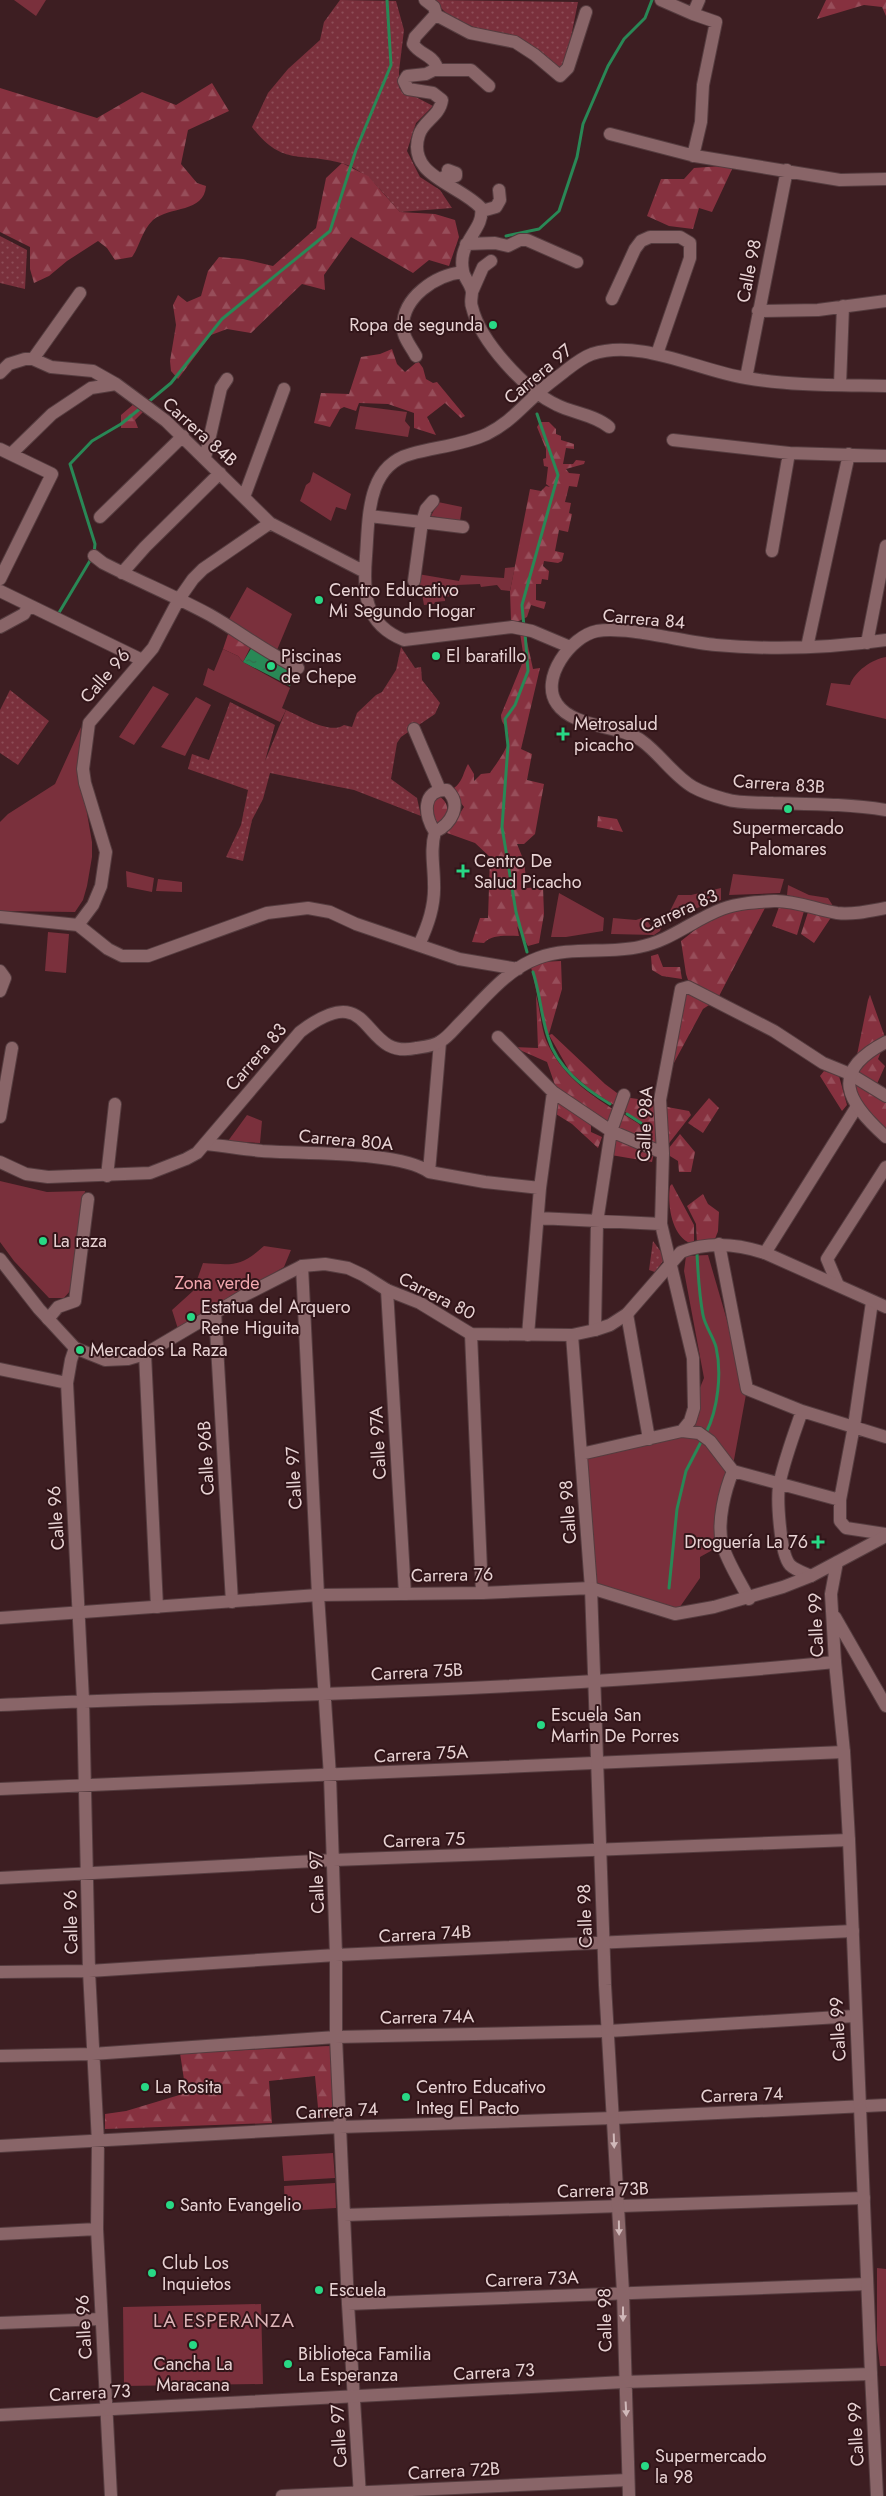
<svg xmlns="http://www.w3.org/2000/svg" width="886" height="2496" viewBox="0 0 886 2496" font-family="Jost,sans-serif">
  <defs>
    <pattern id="grass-dots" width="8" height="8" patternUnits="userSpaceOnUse" patternTransform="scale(1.25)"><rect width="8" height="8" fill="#7a303c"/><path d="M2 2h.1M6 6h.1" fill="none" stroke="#8d4d57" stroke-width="1.8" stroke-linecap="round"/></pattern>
    <pattern id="forest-firs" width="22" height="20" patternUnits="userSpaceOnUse" patternTransform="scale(1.25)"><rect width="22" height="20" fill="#86313f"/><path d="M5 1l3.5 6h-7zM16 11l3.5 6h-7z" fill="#974e5a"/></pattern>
    <pattern id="water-ripples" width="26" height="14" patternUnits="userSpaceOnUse" patternTransform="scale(1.25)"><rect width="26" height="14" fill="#298856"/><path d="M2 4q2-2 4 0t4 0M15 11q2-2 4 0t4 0" fill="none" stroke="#336e4e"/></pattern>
  </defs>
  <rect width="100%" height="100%" fill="#3d1e22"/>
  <path fill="url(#grass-dots)" d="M 340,0 L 396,1 L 404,30 L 399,71 L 399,88 L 433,106 L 416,123 L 407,151 L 420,177 L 440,190 L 452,208 L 400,212 C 383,193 367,170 341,163 C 301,152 282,167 252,127 L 268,93 L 288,69 L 320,40 L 324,22 Z
    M 433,0 L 578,2 L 565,67 L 559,73 L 480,30 L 448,15 Z
    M 0,236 L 27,250 L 25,289 L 0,283 Z
    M 401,647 L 415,668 L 421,667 L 422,680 L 440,703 L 435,714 L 401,737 L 397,743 L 391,779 L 417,798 L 421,816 L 354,790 L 270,773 L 263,799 L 252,820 L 243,861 L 226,857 L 241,825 L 248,790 L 188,769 L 192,754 L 209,760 L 230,702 L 275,725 L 265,761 L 286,710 C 300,716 330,735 344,725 L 352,727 L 357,713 L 376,695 L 382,692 L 396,670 Z
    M 10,690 L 49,721 L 18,765 L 0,753 L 0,710 Z
    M 653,1241 L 662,1253 L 663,1261 L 655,1272 L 649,1270 Z"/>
  <path fill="url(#forest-firs)" d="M 826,0 L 886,0 L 886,16 L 882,7 L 864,5 L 817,19 Z
    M 212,83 L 229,111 L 188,130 L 181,164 L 197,183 L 206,186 C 204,213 170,206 153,220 C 142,230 140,246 132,257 L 115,260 L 107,248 L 98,241 L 67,261 L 49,276 L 34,283 L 30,269 L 30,247 L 0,232 L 0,88 L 97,118 L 142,92 L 176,105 Z
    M 342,163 L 368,176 L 400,212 L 435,214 L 455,220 L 459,237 L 449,266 L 429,260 L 413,273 L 351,237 L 324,275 L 325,290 L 302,284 L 251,333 L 227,329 L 211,335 L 178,379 L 171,371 L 170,361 L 176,325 L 173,305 L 178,295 L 187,302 L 201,296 L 208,271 L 219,257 L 243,259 L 273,266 L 316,228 L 326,178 Z
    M 734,165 L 712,212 L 699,208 L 693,229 L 669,226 L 647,216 L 661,179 L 684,179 L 694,168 Z
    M 392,349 L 397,364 L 405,372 L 418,361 L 423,368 L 426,379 L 433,383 L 437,382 L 465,416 L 461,418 L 445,403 L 427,417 L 436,435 L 414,428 L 414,413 L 388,404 L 359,403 L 356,411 L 344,407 L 340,409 L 330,427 L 314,423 L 321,393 L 349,394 L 361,357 L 380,354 Z
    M 135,403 L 143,412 L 135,420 L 138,428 L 121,428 L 121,415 Z
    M 540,422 L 549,422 L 556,429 L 556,434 L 561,436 L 561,440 L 574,444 L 574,449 L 566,448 L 563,464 L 573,464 L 576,460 L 585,461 L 584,464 L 566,469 L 569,473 L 580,474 L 577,487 L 569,486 L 565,502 L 571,503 L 569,513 L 572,514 L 568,532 L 559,530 L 555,551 L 564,553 L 562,561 L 558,563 L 544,561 L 543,566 L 549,571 L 548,580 L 542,579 L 541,584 L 536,584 L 536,600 L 546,602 L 544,609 L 531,605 L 527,617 L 515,623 L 511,621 L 510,591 L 530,489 L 541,491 L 546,486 L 550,487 L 546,484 L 548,467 L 544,466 L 543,459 L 546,458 L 546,449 L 537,427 Z
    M 229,631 L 251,646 L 243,662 L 238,656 L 223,649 Z
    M 520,633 L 524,633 L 526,637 L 533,669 L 540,668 L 521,749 L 532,754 L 527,780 L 544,784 L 535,834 L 524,844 L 517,844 L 524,861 L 527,888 L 543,887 L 544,914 L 539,943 L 528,946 L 517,926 L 519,936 C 507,936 492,934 484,943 L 472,942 L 480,918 L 488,918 L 490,857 L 475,843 L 447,833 L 464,807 L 451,790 C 463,783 462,775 468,764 L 474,774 L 474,781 L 481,774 L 490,773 C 497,762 511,747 508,733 C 507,725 501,725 501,715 L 524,659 Z
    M 440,797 C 453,806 446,818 437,827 L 431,804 Z
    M 598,816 L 617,819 L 623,832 L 597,827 Z
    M 766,906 L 718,998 L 689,983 L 686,974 L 681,941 L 705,922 L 724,913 Z
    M 779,907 L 804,911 L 797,935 L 772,926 Z
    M 808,912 L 832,916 L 814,943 L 801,934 Z
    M 658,954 L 663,967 L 680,967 L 682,979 L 662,976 L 652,970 L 651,956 Z
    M 561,961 L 562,989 L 549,1034 L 546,1033 L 531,967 L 539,962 Z
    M 685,992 L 709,1005 L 703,1009 L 669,1072 Z
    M 536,995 C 540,1009 541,1027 546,1040 C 560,1073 586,1092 616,1111 L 609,1128 L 556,1088 L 547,1062 L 513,1047 L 538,1048 Z
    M 870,995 L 886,1040 L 856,1060 L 868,1000 Z
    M 552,1034 L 605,1084 L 621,1096 L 617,1107 L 592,1091 L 570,1072 L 549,1035 Z
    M 883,1047 L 878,1059 L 885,1066 L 876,1086 L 854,1074 Z
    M 824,1071 L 839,1076 L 847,1105 L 842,1111 L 820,1076 Z
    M 855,1079 L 886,1098 L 886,1133 C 870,1117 857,1103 855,1079 Z
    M 624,1097 L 658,1102 L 661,1151 L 656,1148 L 642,1122 L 620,1109 Z
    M 709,1098 L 719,1108 L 703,1133 L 688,1123 Z
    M 556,1099 L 591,1122 L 591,1132 L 602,1137 L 598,1148 L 572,1124 L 556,1114 Z
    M 662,1106 L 689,1111 L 691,1115 L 663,1151 Z
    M 620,1112 L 639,1124 L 652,1147 L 613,1130 Z
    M 680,1134 L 695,1152 L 691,1172 L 679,1172 L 678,1161 L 665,1153 Z
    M 613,1135 L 654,1152 L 652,1162 L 611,1155 Z
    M 672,1184 L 694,1225 L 694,1244 C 672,1240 667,1205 670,1186 Z
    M 703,1194 L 708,1204 L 719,1212 L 718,1231 L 715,1239 L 697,1244 L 696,1224 L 687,1206 Z
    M 331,2046 L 335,2117 L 319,2118 L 315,2076 L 269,2081 L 272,2123 L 105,2129 L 105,2114 L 126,2111 L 186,2093 L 180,2053 Z"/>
  <path fill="#7a303c" d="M 14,0 L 46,0 L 36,16 Z
    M 360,406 L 407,412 L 405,421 L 410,427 L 408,437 L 355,429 Z
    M 313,472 L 351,494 L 346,510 L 336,507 L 331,521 L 300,501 L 306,485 L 310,482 Z
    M 438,502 L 462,507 L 460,521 L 431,516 Z
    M 515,567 L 510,591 L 501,590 L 497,585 L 481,587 L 480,584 L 457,585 L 457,595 L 445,597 L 445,601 L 435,602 L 434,604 L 424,605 L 418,574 L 459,581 L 461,575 L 504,578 L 505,568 Z
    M 247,587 L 292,614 L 277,650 L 228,621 Z
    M 223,649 L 238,656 L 243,662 L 290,688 L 282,708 L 286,710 L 280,722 L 203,685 L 208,668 L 214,671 Z
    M 886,657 L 886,719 L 826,705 L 831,683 L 850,685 C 854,672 872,659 886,657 Z
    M 153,686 L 169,694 L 134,745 L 119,737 Z
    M 196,697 L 211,705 L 185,756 L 161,747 Z
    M 81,727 L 79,767 L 92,842 L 92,857 L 87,886 L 83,900 L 75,912 L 0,911 L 0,822 L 8,814 L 55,784 Z
    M 126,871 L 154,878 L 152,892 L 127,887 Z
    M 733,874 L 784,879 L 780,893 L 729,895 Z
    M 158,879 L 182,882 L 182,892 L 156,891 Z
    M 788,885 L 809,895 L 828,898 L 835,909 L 787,895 Z
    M 721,888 L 721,900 L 673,916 L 670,911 L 678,895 L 691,895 Z
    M 559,893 L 604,918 L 603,931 L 566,937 L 551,937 Z
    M 645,917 L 650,925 L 662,925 L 660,931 L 654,935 L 611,934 L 613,918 L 636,920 Z
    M 48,932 L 69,934 L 66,973 L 45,971 Z
    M 247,1115 L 262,1121 L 260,1143 L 228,1141 Z
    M 0,1181 L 47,1192 L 85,1191 L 70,1291 L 64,1298 L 49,1298 L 14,1261 L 0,1242 Z
    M 264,1246 L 291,1250 L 284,1267 L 178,1329 L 172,1310 L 193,1291 L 203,1263 C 234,1265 240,1267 264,1246 Z
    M 708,1255 L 747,1389 L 718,1547 L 700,1557 L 700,1578 L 675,1614 L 591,1588 L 581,1454 L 682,1431 L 704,1378 L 684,1271 L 686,1256 Z
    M 333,2153 L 335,2178 L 284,2181 L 282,2156 Z
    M 335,2183 L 336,2208 L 285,2211 L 284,2186 Z
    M 877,2268 L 886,2269 L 886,2366 L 880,2366 L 877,2341 Z
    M 261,2304 L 263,2384 L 124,2386 L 123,2307 Z"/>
  <path fill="url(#water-ripples)" d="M 252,647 L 298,670 L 290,686 L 243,662 Z"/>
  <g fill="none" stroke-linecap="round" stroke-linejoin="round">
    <path stroke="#298856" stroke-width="3" d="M 506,236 L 539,229 L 559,211 L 577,157 L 583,124 L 608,66 L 624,39 L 645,18 L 652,0
      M 147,403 L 171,383 L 222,319 L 330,231 L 356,150 L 391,65 L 387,0
      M 94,554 L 95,544 L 70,464 L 92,441 L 121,424 L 142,407
      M 57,616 L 91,559
      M 524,627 L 522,605 L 558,475 L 537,414
      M 525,633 L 528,671 L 515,705 L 505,719 L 508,746 L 502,827 L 516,912 L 527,952
      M 533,972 C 540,993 541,1016 548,1037 C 557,1068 585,1089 610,1104
      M 627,1114 L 641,1123
      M 697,1254 C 698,1274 699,1294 703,1315 C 705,1326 713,1336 716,1347 C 722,1373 718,1409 706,1433
      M 669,1588 L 677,1509 L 686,1471 L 703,1438"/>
    <g stroke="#553c3f" stroke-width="14">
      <path id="street" d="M 425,0 L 434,7 L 436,14 L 415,37 L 413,44 C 419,54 432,55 436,65 L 434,70 L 426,74 L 407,76 L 404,81 L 408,89 L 433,93 L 442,100 C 440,116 423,121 419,135 C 406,176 459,184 481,208 C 485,230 457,241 463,271 C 464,278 471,284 472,292 C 472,297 470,302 472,307 C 480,341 525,390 557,405 C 573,413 595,415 609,427
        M 661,0 L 693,14 L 699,0
        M 693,14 L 716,22 L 703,85 L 701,122 L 693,156
        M 436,15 L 470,33 L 515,42 L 535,55 L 560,76 L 568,68 L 586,12
        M 434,70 L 471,70 L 489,86
        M 610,134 L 695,156 L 840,180 L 886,179
        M 441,180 L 444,177 L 456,176 L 456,173 L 448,170
        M 482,211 L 496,207 L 500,200 L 499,190
        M 466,244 L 495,243 L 508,246 L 520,240 L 527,240 L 577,262
        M 472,292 L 483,267 L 491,261
        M 612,299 L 635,249 L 641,241 L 650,237 L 680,237 L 690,243 L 690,258 L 657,354
        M 758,311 L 818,310 L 886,301
        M 416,356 C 412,348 403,338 403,328 C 402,297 436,275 463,272
        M 33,359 L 80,293
        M 0,373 L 9,364 L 25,359 L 33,359 L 51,367 L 93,371 L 116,384 L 166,421 L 270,523 L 365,572
        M 746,378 L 787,170
        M 840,385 L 843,306
        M 673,440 L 789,453 L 886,456
        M 0,449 L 52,474 L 0,579
        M 11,454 L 52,414 L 91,388 L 116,384
        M 205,458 L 221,388 L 227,379
        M 244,497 L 284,389
        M 433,501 L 426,509 L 422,522 L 463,527
        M 369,516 L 422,522 L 414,581
        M 100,517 L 183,436
        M 772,551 L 789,453
        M 94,556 L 103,563 C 138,581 175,596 210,615 C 240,632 266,653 298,668
        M 122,573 L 145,547 L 220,473
        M 0,591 L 142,660
        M 0,627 L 24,614 L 28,607
        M 886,640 C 831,648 772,650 716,645 C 683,642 627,626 597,631 C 571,636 539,679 557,704 C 573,728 621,725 642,741 C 660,754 674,776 693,787 C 702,792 714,796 725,799 C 741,804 756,802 773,803 C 810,804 849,804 886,810
        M 867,643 L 886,546
        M 570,647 L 532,631 L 512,627 L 404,640 C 364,624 363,593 366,556 C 369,518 366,466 411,454 C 436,447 463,445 487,434 C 509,423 520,409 537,394 C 545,386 555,379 564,372 C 573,365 581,358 592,354 C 640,338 699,371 746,378 C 792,386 840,385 886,386
        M 807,647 L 849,454
        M 414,729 L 440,790
        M 78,925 L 93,905 L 101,886 L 106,852 L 85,783 L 83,769 L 89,723 L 153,648 L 179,599 L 193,579 L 203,569 L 270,523
        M 419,945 C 428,925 435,906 434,884 C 434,866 430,850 435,832 C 451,824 463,805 447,790 C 421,789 424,816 435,832
        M 0,971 L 5,978 L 0,991
        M 498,1037 L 553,1092 L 611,1131 L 663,1153
        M 0,1117 L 12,1048
        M 205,1144 C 224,1146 243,1149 262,1151 C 301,1154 401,1151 429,1172 L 485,1182 L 540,1188
        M 429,1172 L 440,1042
        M 107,1176 L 115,1104
        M 538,1218 L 661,1224
        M 719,1244 L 747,1389 L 802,1411 L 886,1437
        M 765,1253 L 856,1108
        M 302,1266 L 318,1595 L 330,1776 L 336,1955 L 336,2037 L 348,2304 L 360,2496
        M 838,1285 L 827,1259 L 886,1167
        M 387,1290 L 405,1594
        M 872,1302 L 854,1426 L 840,1500 L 840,1521 L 846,1528 L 886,1534
        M 215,1312 L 232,1602
        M 627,1314 L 649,1439
        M 48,1319 L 58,1307 L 75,1301 L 88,1199
        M 595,1330 L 597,1222 L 611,1131 L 624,1095
        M 471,1334 L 482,1593
        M 528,1335 L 540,1188 L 553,1092
        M 572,1335 L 591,1588
        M 75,1348 L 71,1360 L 67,1383 L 83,1700 L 89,1971 L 98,2142 L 97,2229 L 111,2496
        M 145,1354 L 157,1607
        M 0,1369 L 67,1383
        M 802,1411 C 794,1434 785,1458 780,1481 C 776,1496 780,1554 790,1565 C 795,1570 804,1573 811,1576
        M 682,1431 L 690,1421 L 694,1408 L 693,1358 L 661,1224 L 663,1153 L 660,1100 L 681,989 L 688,987 L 774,1031 L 823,1063 L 850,1074 L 886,1096
        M 581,1454 L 682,1431 L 699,1433 L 710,1441 L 733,1471
        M 733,1471 C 725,1490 717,1522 722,1543 C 726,1560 741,1583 749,1599
        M 733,1471 L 840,1500
        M 0,1705 C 108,1699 215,1698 323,1694 C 494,1688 665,1679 835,1662
        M 0,1789 L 844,1752
        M 0,1878 L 334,1860 L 849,1840
        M 0,1972 L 89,1971 L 336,1955 L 853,1931
        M 0,2056 L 92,2054 L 336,2037 L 609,2031 L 855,2016
        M 0,2146 L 340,2127 L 614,2118 L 886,2105
        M 344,2215 L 864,2198
        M 0,2234 L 97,2229
        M 348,2304 L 867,2284
        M 0,2323 L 101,2319
        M 871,2374 L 877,2496
        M 282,2496 L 628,2480"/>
    </g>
    <g stroke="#553c3f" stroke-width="14">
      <path id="secondary" d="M 0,917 L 78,925 L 108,949 L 122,956 L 148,956 L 267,913 L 308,908 L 330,912 L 356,924 L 459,959 L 518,969
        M 886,1042 C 828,1072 847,1102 886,1137
        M 0,1162 L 26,1174 L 48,1177 L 150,1173 L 186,1159 L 197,1153 L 300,1032 C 376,974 359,1061 416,1048 C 423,1047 435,1046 441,1041 C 448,1037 454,1029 460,1023 C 483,1000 507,969 538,958 C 570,946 606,954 639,947 C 670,941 693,920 722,909 C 738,903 756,902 774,901 C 794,900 817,910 837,913 C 853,915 870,911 886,908
        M 0,1259 L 39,1309 L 75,1348 L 105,1360 L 128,1359 L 145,1354 L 245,1295 L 302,1266 L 325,1264 L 348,1268 L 363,1275 L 387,1290 L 420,1303 L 471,1334 L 572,1335 L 595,1330 L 610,1325 L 627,1314 L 681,1252 C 709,1241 738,1244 765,1253 L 886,1307
        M 591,1588 L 605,1985 L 623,2292 L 629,2496
        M 835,1617 L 886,1706
        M 0,1618 L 318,1595 L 482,1593 L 591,1588 L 675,1614 L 714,1607 L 783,1587 L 811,1576 L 886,1536
        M 0,2415 L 624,2382 L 871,2374 L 849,1840 L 844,1752 L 835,1662 L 831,1594 L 837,1562"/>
    </g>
    <use href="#street" stroke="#896568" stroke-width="12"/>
    <use href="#secondary" stroke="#896568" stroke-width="12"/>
  </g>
  <defs><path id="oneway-solid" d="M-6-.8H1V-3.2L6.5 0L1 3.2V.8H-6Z" transform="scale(1.25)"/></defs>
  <g fill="#d0b8b9">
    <use href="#oneway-solid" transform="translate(614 2141) rotate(88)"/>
    <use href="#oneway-solid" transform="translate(619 2228) rotate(89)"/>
    <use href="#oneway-solid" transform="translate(623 2314) rotate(90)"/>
    <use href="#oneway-solid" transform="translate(626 2409) rotate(87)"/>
  </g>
  <g fill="#28d885" stroke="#321519" stroke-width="2">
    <circle cx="493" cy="325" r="5"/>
    <circle cx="319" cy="600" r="5"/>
    <circle cx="436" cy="656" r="5"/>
    <circle cx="271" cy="666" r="5"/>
    <path d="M560.5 726.5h5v5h5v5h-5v5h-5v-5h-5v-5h5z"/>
    <circle cx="788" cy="809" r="5"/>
    <path d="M460.5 863.5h5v5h5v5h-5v5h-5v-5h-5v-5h5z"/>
    <circle cx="43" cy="1241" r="5"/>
    <circle cx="191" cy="1317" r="5"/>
    <circle cx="80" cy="1350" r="5"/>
    <path d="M815.5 1534.5h5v5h5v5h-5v5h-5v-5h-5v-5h5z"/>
    <circle cx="541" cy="1725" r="5"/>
    <circle cx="145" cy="2087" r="5"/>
    <circle cx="406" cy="2097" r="5"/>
    <circle cx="170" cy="2205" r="5"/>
    <circle cx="152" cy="2273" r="5"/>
    <circle cx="319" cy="2290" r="5"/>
    <circle cx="193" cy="2345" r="5"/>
    <circle cx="288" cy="2364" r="5"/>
    <circle cx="645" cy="2466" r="5"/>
  </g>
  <g text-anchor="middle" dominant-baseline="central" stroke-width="4" stroke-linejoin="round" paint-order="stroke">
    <g font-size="18" fill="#e8d3d4" stroke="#321519">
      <text transform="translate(749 271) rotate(-79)">Calle 98</text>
      <text transform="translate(538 374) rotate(-40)">Carrera 97</text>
      <text transform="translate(200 432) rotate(42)">Carrera 84B</text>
      <text transform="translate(644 619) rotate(5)">Carrera 84</text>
      <text transform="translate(105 676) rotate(-49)">Calle 96</text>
      <text transform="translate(779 784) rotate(4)">Carrera 83B</text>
      <text transform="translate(679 911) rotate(-24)">Carrera 83</text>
      <text transform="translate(256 1057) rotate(-49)">Carrera 83</text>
      <text transform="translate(645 1124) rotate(-88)">Calle 98A</text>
      <text transform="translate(346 1140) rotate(5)">Carrera 80A</text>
      <text transform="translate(437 1296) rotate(27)">Carrera 80</text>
      <text transform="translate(378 1443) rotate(-93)">Calle 97A</text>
      <text transform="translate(206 1458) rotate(-93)">Calle 96B</text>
      <text transform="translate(294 1478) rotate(-93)">Calle 97</text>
      <text transform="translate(568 1512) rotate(-94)">Calle 98</text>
      <text transform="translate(56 1518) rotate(-94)">Calle 96</text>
      <text transform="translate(452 1575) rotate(-1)">Carrera 76</text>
      <text transform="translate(816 1625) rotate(-92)">Calle 99</text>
      <text transform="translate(417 1672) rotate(-3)">Carrera 75B</text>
      <text transform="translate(421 1754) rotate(-3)">Carrera 75A</text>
      <text transform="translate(424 1840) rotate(-2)">Carrera 75</text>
      <text transform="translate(317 1882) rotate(-92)">Calle 97</text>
      <text transform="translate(585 1916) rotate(-92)">Calle 98</text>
      <text transform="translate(71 1922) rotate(-91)">Calle 96</text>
      <text transform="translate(425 1934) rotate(-3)">Carrera 74B</text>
      <text transform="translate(427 2017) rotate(-1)">Carrera 74A</text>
      <text transform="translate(838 2029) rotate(-93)">Calle 99</text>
      <text transform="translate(742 2095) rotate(-2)">Carrera 74</text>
      <text transform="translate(337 2111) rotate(-3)">Carrera 74</text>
      <text transform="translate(603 2190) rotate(-2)">Carrera 73B</text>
      <text transform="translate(532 2279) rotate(-2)">Carrera 73A</text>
      <text transform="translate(605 2320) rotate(-91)">Calle 98</text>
      <text transform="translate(84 2327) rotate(-93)">Calle 96</text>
      <text transform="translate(494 2372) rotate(-3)">Carrera 73</text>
      <text transform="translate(90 2393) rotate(-3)">Carrera 73</text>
      <text transform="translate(856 2434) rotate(-93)">Calle 99</text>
      <text transform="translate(339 2436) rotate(-93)">Calle 97</text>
      <text transform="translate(454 2471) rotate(-3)">Carrera 72B</text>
    </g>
    <g font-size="18" fill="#e8d3d4" stroke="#321519" text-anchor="start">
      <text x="483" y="325" text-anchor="end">Ropa de segunda</text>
      <text x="329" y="590">Centro Educativo<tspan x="329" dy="21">Mi Segundo Hogar</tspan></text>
      <text x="281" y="656">Piscinas<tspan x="281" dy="21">de Chepe</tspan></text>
      <text x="446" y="656">El baratillo</text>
      <text x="574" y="724">Metrosalud<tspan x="574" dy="21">picacho</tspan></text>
      <text x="788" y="828" text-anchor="middle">Supermercado<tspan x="788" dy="21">Palomares</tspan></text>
      <text x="474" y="861">Centro De<tspan x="474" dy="21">Salud Picacho</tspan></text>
      <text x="53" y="1241">La raza</text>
      <text x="201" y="1307">Estatua del Arquero<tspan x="201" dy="21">Rene Higuita</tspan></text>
      <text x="90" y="1350">Mercados La Raza</text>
      <text x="808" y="1542" text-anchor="end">Droguería La 76</text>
      <text x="551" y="1715">Escuela San<tspan x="551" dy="21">Martin De Porres</tspan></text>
      <text x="155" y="2087">La Rosita</text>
      <text x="416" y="2087">Centro Educativo<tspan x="416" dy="21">Integ El Pacto</tspan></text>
      <text x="180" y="2205">Santo Evangelio</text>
      <text x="162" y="2263">Club Los<tspan x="162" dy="21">Inquietos</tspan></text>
      <text x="329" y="2290">Escuela</text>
      <text x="298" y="2354">Biblioteca Familia<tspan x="298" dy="21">La Esperanza</tspan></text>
      <text x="193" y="2364" text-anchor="middle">Cancha La<tspan x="193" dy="21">Maracana</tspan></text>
      <text x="655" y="2456">Supermercado<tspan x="655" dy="21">la 98</tspan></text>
    </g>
    <g font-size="18" fill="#f1a7ae" stroke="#321519">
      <text x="217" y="1283">Zona verde</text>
    </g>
    <g font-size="19" letter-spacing="1" fill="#dcb4b7" stroke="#321519">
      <text x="224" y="2320">LA ESPERANZA</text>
    </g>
  </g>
</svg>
